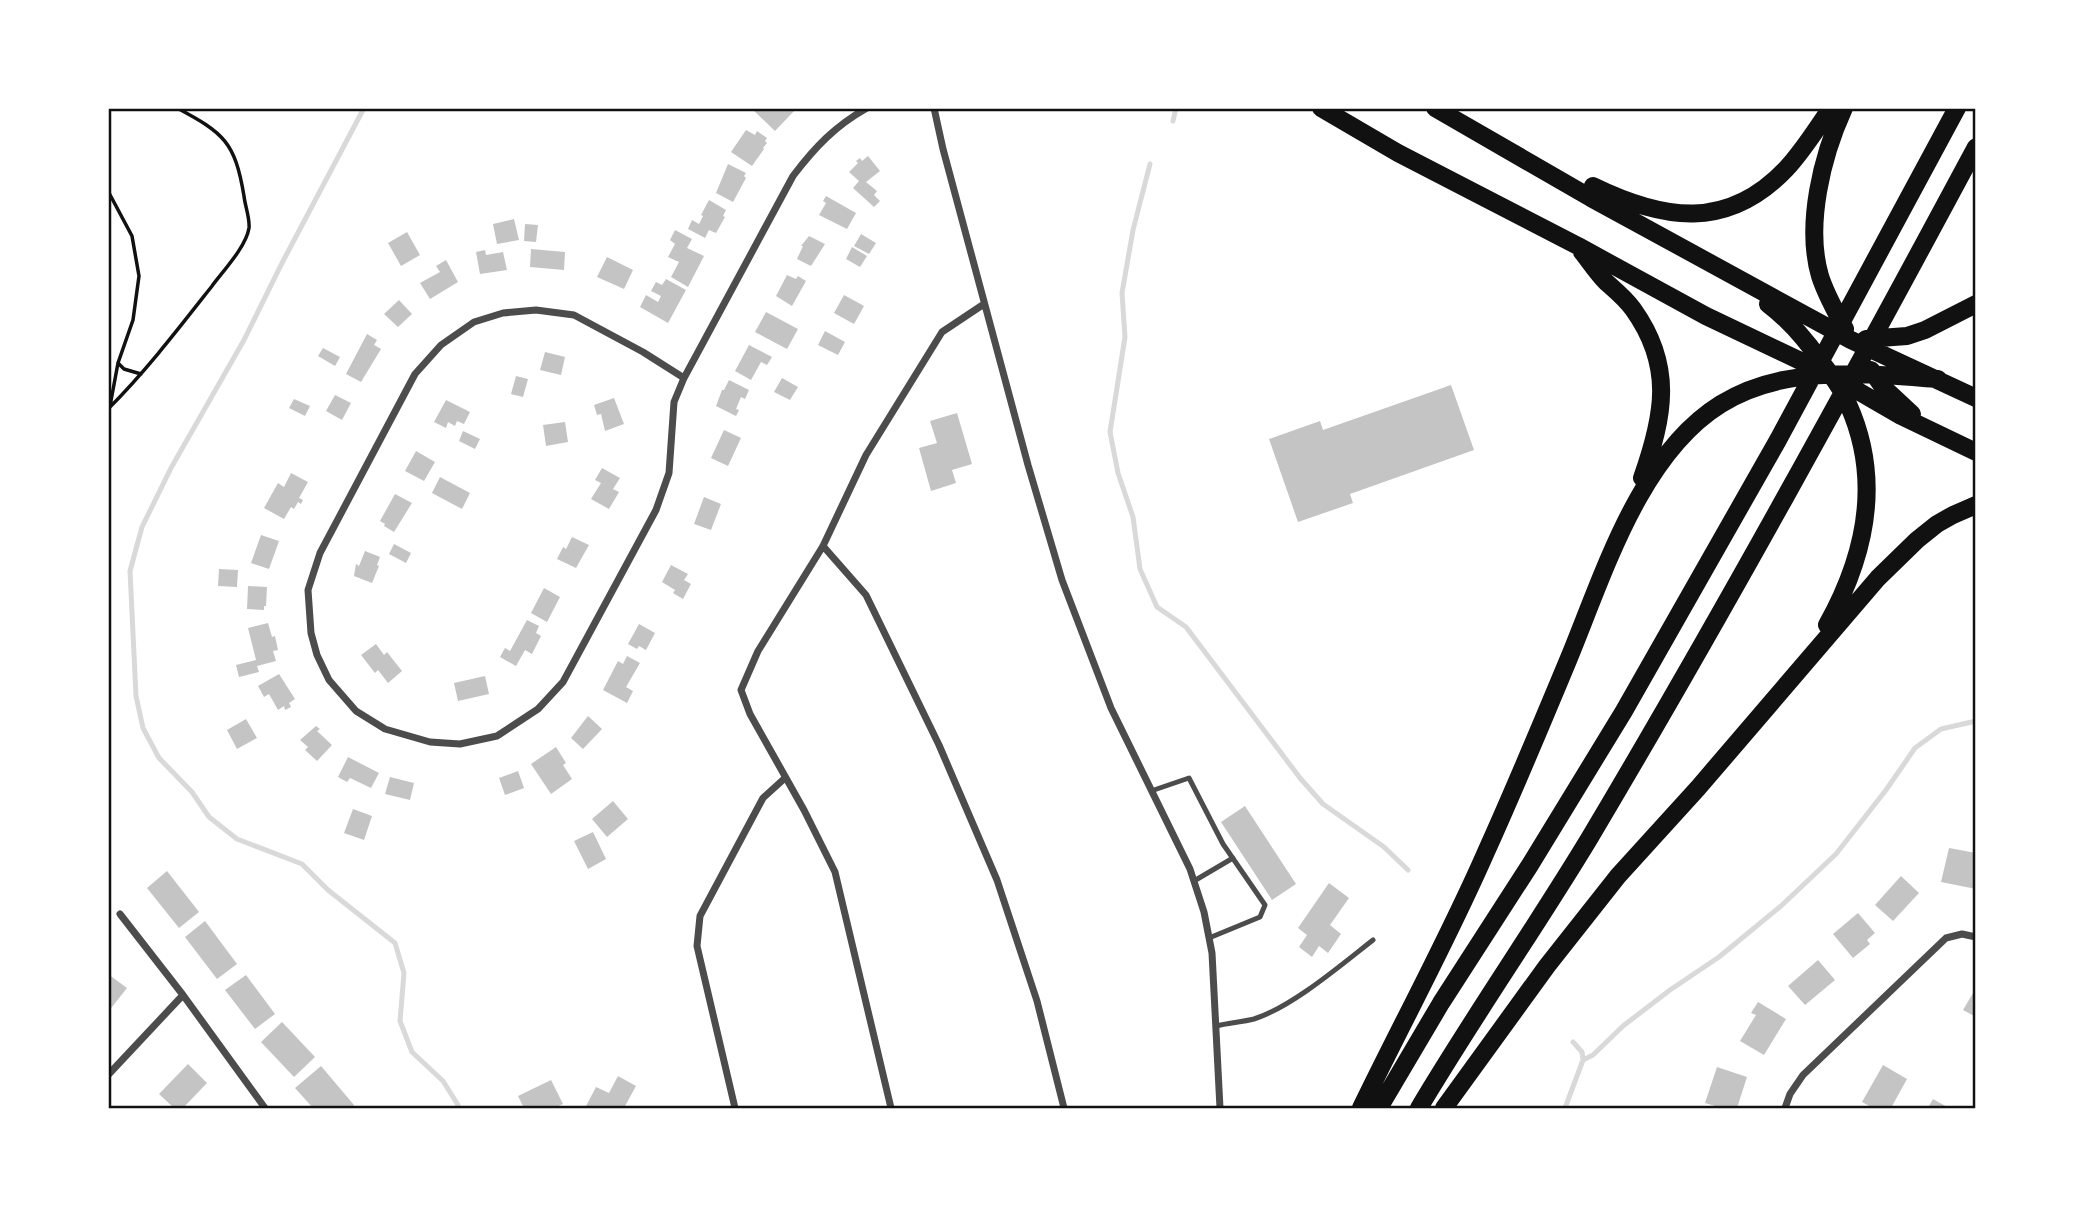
<svg xmlns="http://www.w3.org/2000/svg" width="2084" height="1217" viewBox="0 0 2084 1217" font-family="Rubik,sans-serif">
  <rect width="100%" height="100%" fill="#fff"/>
  <g fill="none" stroke-linecap="round" stroke-linejoin="round">
    <path stroke="#d9d9d9" stroke-width="5" d="M 364,108 L 282,263 L 244,340 L 171,468 L 142,527 L 130,571 L 136,696 L 143,728 L 159,758 L 192,792 L 209,817 L 237,839 L 302,864 L 328,890 L 395,943 L 404,973 L 400,1021 L 412,1052 L 443,1081 L 458,1105
      M 1173,121 L 1176,108
      M 1150,164 L 1133,230 L 1122,293 L 1125,337 L 1110,432 L 1118,473 L 1133,517 L 1140,569 L 1157,607 L 1186,627 L 1300,778 L 1323,804 L 1384,847 L 1408,870
      M 1583,1060 L 1593,1055 L 1623,1026 L 1670,990 L 1719,957 L 1781,906 L 1836,854 L 1886,790 L 1915,748 L 1941,729 L 1976,721
      M 1565,1108 L 1583,1060 L 1582,1052 L 1573,1042"/>
  </g>
  <path fill="#c4c4c4" d="M 751,108 L 794,108 L 795,110 L 775,131 Z
    M 746,130 L 755,135 L 757,131 L 767,138 L 765,141 L 767,143 L 763,148 L 764,149 L 752,166 L 731,152 Z
    M 868,156 L 880,171 L 866,182 L 877,191 L 874,195 L 880,201 L 874,207 L 853,188 L 859,181 L 849,172 L 858,163 L 856,161 L 860,158 L 862,161 Z
    M 728,164 L 746,173 L 744,176 L 746,178 L 733,202 L 716,193 Z
    M 826,196 L 856,213 L 847,229 L 819,215 L 826,203 L 823,201 Z
    M 709,200 L 726,210 L 723,216 L 725,217 L 716,233 L 709,230 L 705,238 L 688,229 L 692,220 L 699,224 L 703,216 L 701,215 Z
    M 514,219 L 519,240 L 497,244 L 493,224 Z
    M 525,224 L 538,225 L 536,242 L 524,241 Z
    M 675,230 L 692,239 L 687,248 L 704,256 L 688,287 L 671,277 L 679,262 L 668,257 L 675,244 L 670,240 Z
    M 407,232 L 420,255 L 401,266 L 388,243 Z
    M 861,234 L 876,243 L 869,254 L 854,246 Z
    M 809,236 L 825,244 L 811,266 L 797,259 L 803,246 L 801,246 Z
    M 852,247 L 867,256 L 860,267 L 846,259 Z
    M 531,249 L 565,252 L 564,270 L 530,267 Z
    M 485,250 L 486,255 L 503,252 L 507,270 L 480,274 L 476,252 Z
    M 607,257 L 633,270 L 624,289 L 597,277 Z
    M 446,260 L 458,282 L 430,299 L 420,283 L 440,272 L 436,266 Z
    M 787,275 L 796,279 L 798,276 L 806,281 L 792,306 L 776,296 Z
    M 666,279 L 686,290 L 668,323 L 640,307 L 646,295 L 658,302 L 661,296 L 651,291 L 656,282 L 662,285 Z
    M 844,295 L 864,306 L 854,324 L 834,313 Z
    M 399,300 L 412,314 L 398,327 L 384,314 Z
    M 766,312 L 798,329 L 787,349 L 755,332 Z
    M 825,331 L 845,342 L 838,355 L 818,345 Z
    M 367,334 L 377,340 L 374,345 L 381,349 L 361,382 L 346,374 Z
    M 749,345 L 772,357 L 767,365 L 761,362 L 751,380 L 735,371 Z
    M 323,348 L 340,357 L 335,366 L 318,356 Z
    M 545,352 L 565,357 L 561,375 L 540,370 Z
    M 516,376 L 528,379 L 523,397 L 511,394 Z
    M 782,378 L 798,387 L 790,400 L 774,392 Z
    M 729,380 L 749,390 L 745,399 L 741,397 L 736,409 L 739,410 L 736,416 L 716,406 L 722,390 L 724,390 Z
    M 1451,385 L 1474,450 L 1350,494 L 1353,503 L 1298,522 L 1269,439 L 1320,421 L 1323,430 Z
    M 335,395 L 351,403 L 342,420 L 326,411 Z
    M 614,398 L 624,424 L 605,431 L 601,414 L 597,415 L 594,405 Z
    M 294,399 L 310,406 L 305,416 L 289,408 Z
    M 446,400 L 470,412 L 464,424 L 457,421 L 455,426 L 448,422 L 446,428 L 434,422 Z
    M 957,413 L 972,464 L 952,470 L 956,483 L 931,491 L 919,448 L 937,443 L 930,421 Z
    M 565,422 L 568,442 L 546,446 L 543,425 Z
    M 724,430 L 741,438 L 728,466 L 711,458 Z
    M 463,431 L 480,439 L 475,449 L 459,441 Z
    M 416,451 L 435,462 L 424,481 L 405,471 Z
    M 602,468 L 620,478 L 613,489 L 619,492 L 609,509 L 591,499 L 601,483 L 595,480 Z
    M 291,473 L 308,482 L 299,498 L 303,500 L 301,504 L 298,502 L 294,509 L 291,507 L 284,519 L 264,508 L 278,483 L 284,487 Z
    M 440,477 L 470,493 L 462,509 L 432,493 Z
    M 395,494 L 412,503 L 394,532 L 384,526 L 385,524 L 380,521 Z
    M 704,497 L 721,504 L 711,530 L 694,524 Z
    M 261,535 L 279,541 L 269,569 L 251,563 Z
    M 572,537 L 589,545 L 576,568 L 557,559 L 563,547 L 566,549 Z
    M 394,544 L 411,553 L 406,563 L 389,554 Z
    M 365,551 L 380,557 L 377,565 L 379,566 L 372,583 L 354,576 L 356,564 L 359,566 Z
    M 671,565 L 688,574 L 684,580 L 691,584 L 683,599 L 673,593 L 675,590 L 662,582 Z
    M 219,569 L 238,570 L 237,587 L 218,586 Z
    M 248,586 L 267,587 L 266,606 L 264,606 L 264,610 L 247,609 Z
    M 544,588 L 560,597 L 547,622 L 531,613 Z
    M 527,620 L 539,626 L 536,633 L 541,636 L 532,654 L 525,650 L 516,666 L 500,657 L 505,648 L 510,651 Z
    M 268,623 L 272,637 L 275,636 L 278,650 L 273,651 L 276,661 L 257,666 L 259,672 L 239,677 L 236,665 L 256,660 L 248,628 Z
    M 639,624 L 655,633 L 646,650 L 639,646 L 637,649 L 628,644 Z
    M 376,644 L 384,655 L 387,652 L 402,671 L 388,683 L 378,670 L 375,673 L 361,655 Z
    M 627,656 L 640,663 L 626,687 L 633,691 L 627,703 L 603,690 L 618,661 L 623,664 Z
    M 279,674 L 295,699 L 289,703 L 291,707 L 285,710 L 284,706 L 278,710 L 269,694 L 264,697 L 258,686 Z
    M 485,676 L 489,694 L 458,701 L 454,683 Z
    M 588,716 L 602,729 L 583,749 L 571,738 Z
    M 246,719 L 257,738 L 237,749 L 227,730 Z
    M 316,726 L 320,729 L 317,731 L 332,745 L 317,761 L 305,750 L 308,747 L 300,740 Z
    M 556,747 L 566,763 L 563,765 L 572,779 L 551,794 L 531,764 Z
    M 348,757 L 379,773 L 371,788 L 350,778 L 347,782 L 338,777 Z
    M 518,771 L 524,788 L 505,795 L 499,778 Z
    M 390,777 L 414,783 L 410,800 L 385,794 Z
    M 613,801 L 628,819 L 607,837 L 592,819 Z
    M 1245,806 L 1296,884 L 1272,900 L 1221,822 Z
    M 353,809 L 372,816 L 364,840 L 344,833 Z
    M 593,832 L 606,859 L 588,869 L 574,841 Z
    M 1949,848 L 1976,853 L 1976,889 L 1941,882 Z
    M 167,871 L 199,912 L 179,928 L 147,888 Z
    M 1901,876 L 1919,893 L 1893,921 L 1875,905 Z
    M 1329,883 L 1349,898 L 1330,925 L 1341,934 L 1328,953 L 1319,946 L 1312,957 L 1299,947 L 1307,935 L 1298,928 Z
    M 1858,913 L 1875,933 L 1867,940 L 1870,944 L 1853,958 L 1833,934 Z
    M 205,921 L 237,964 L 217,979 L 185,937 Z
    M 1818,960 L 1835,980 L 1805,1005 L 1788,986 Z
    M 108,974 L 127,988 L 108,1012 Z
    M 246,975 L 275,1014 L 255,1029 L 225,990 Z
    M 1976,988 L 1976,1017 L 1963,1010 Z
    M 1758,1002 L 1786,1019 L 1764,1055 L 1740,1041 L 1756,1015 L 1751,1013 Z
    M 282,1022 L 315,1057 L 294,1077 L 261,1042 Z
    M 188,1064 L 207,1083 L 183,1108 L 174,1108 L 159,1094 Z
    M 1883,1065 L 1907,1079 L 1891,1108 L 1873,1108 L 1862,1102 Z
    M 321,1066 L 354,1105 L 351,1108 L 313,1108 L 295,1088 Z
    M 1717,1067 L 1747,1077 L 1737,1108 L 1722,1108 L 1705,1103 Z
    M 618,1076 L 636,1086 L 624,1108 L 585,1108 L 596,1087 L 609,1093 Z
    M 551,1080 L 563,1104 L 554,1108 L 524,1108 L 518,1096 Z
    M 1933,1099 L 1949,1108 L 1928,1108 Z"/>
  <g fill="none" stroke-linecap="round" stroke-linejoin="round">
    <path stroke="#111" stroke-width="3.5" d="M 108,191 L 132,236 L 139,276 L 133,320 L 118,363 L 110,406
      M 118,363 L 124,369 L 141,374
      M 108,409 C 146,371 179,328 212,286 C 223,271 246,247 249,228 C 250,218 245,206 244,196 C 235,142 224,133 177,108"/>
    <path stroke="#4c4c4c" stroke-width="5" d="M 1151,791 L 1189,778 L 1223,844 L 1265,905 L 1260,917 L 1209,938
      M 1194,881 L 1233,858
      M 1216,1026 C 1228,1023 1242,1022 1254,1019 C 1292,1007 1341,965 1373,940"/>
    <path stroke="#4c4c4c" stroke-width="7" d="M 934,108 L 943,149 L 1028,465 L 1062,580 L 1111,708 L 1190,869 L 1204,912 L 1212,953 L 1220,1108
      M 536,310 L 574,315 L 643,352 L 684,378 L 674,402 L 669,473 L 656,510 L 563,682 L 538,709 L 497,736 L 460,744 L 430,742 L 385,729 L 356,711 L 329,680 L 317,655 L 311,633 L 308,590 L 320,553 L 415,374 L 441,345 L 474,322 L 503,313 Z
      M 684,378 L 793,176 C 815,147 835,126 867,108
      M 823,546 L 866,595 L 939,745 L 997,880 L 1037,1001 L 1064,1108
      M 120,914 L 183,995 L 265,1108
      M 108,1075 L 183,995
      M 735,1108 L 697,946 L 700,916 L 763,798 L 785,778
      M 891,1108 L 835,872 L 804,810 L 750,714 L 741,690 L 758,651 L 823,546 L 866,455 L 942,332 L 984,304
      M 1785,1108 L 1790,1094 L 1803,1075 L 1946,938 L 1962,934 L 1976,937"/>
    <path stroke="#111" stroke-width="18" d="M 1321,108 L 1398,153 L 1578,246 L 1706,316 L 1832,376 L 1901,416 L 1976,452
      M 1435,108 L 1591,198 L 1851,340 L 1976,398
      M 1844,108 C 1822,156 1805,225 1820,276 C 1826,295 1836,312 1845,329
      M 1593,186 C 1663,220 1727,231 1786,169 C 1803,151 1817,128 1831,108
      M 1582,252 C 1590,262 1597,273 1606,282 C 1615,290 1625,298 1633,309 C 1674,366 1664,416 1642,478
      M 1768,304 C 1789,320 1807,341 1822,363 C 1832,376 1842,389 1848,404 C 1882,479 1866,555 1827,625
      M 1866,339 L 1907,336 L 1925,330 L 1976,304
      M 1871,370 L 1883,387 L 1912,414
      M 1361,1108 C 1402,1023 1448,939 1486,852 C 1515,788 1542,723 1569,658 C 1604,573 1640,454 1721,404 C 1785,364 1867,374 1938,379
      M 1379,1108 L 1441,1003 L 1530,865 L 1624,711 L 1778,440 L 1957,108
      M 1419,1108 C 1473,1017 1534,930 1589,839 C 1724,612 1851,380 1976,147
      M 1444,1108 L 1547,966 L 1618,876 L 1698,788 L 1878,578 L 1917,540 L 1937,524 L 1953,515 L 1976,505"/>
  </g>
  <rect width="2084" height="1217" fill="none" stroke="#ffffff" stroke-width="220"/>
  <rect x="110" y="110" width="1864" height="997" fill="none" stroke="#111" stroke-width="2.5"/>
</svg>
